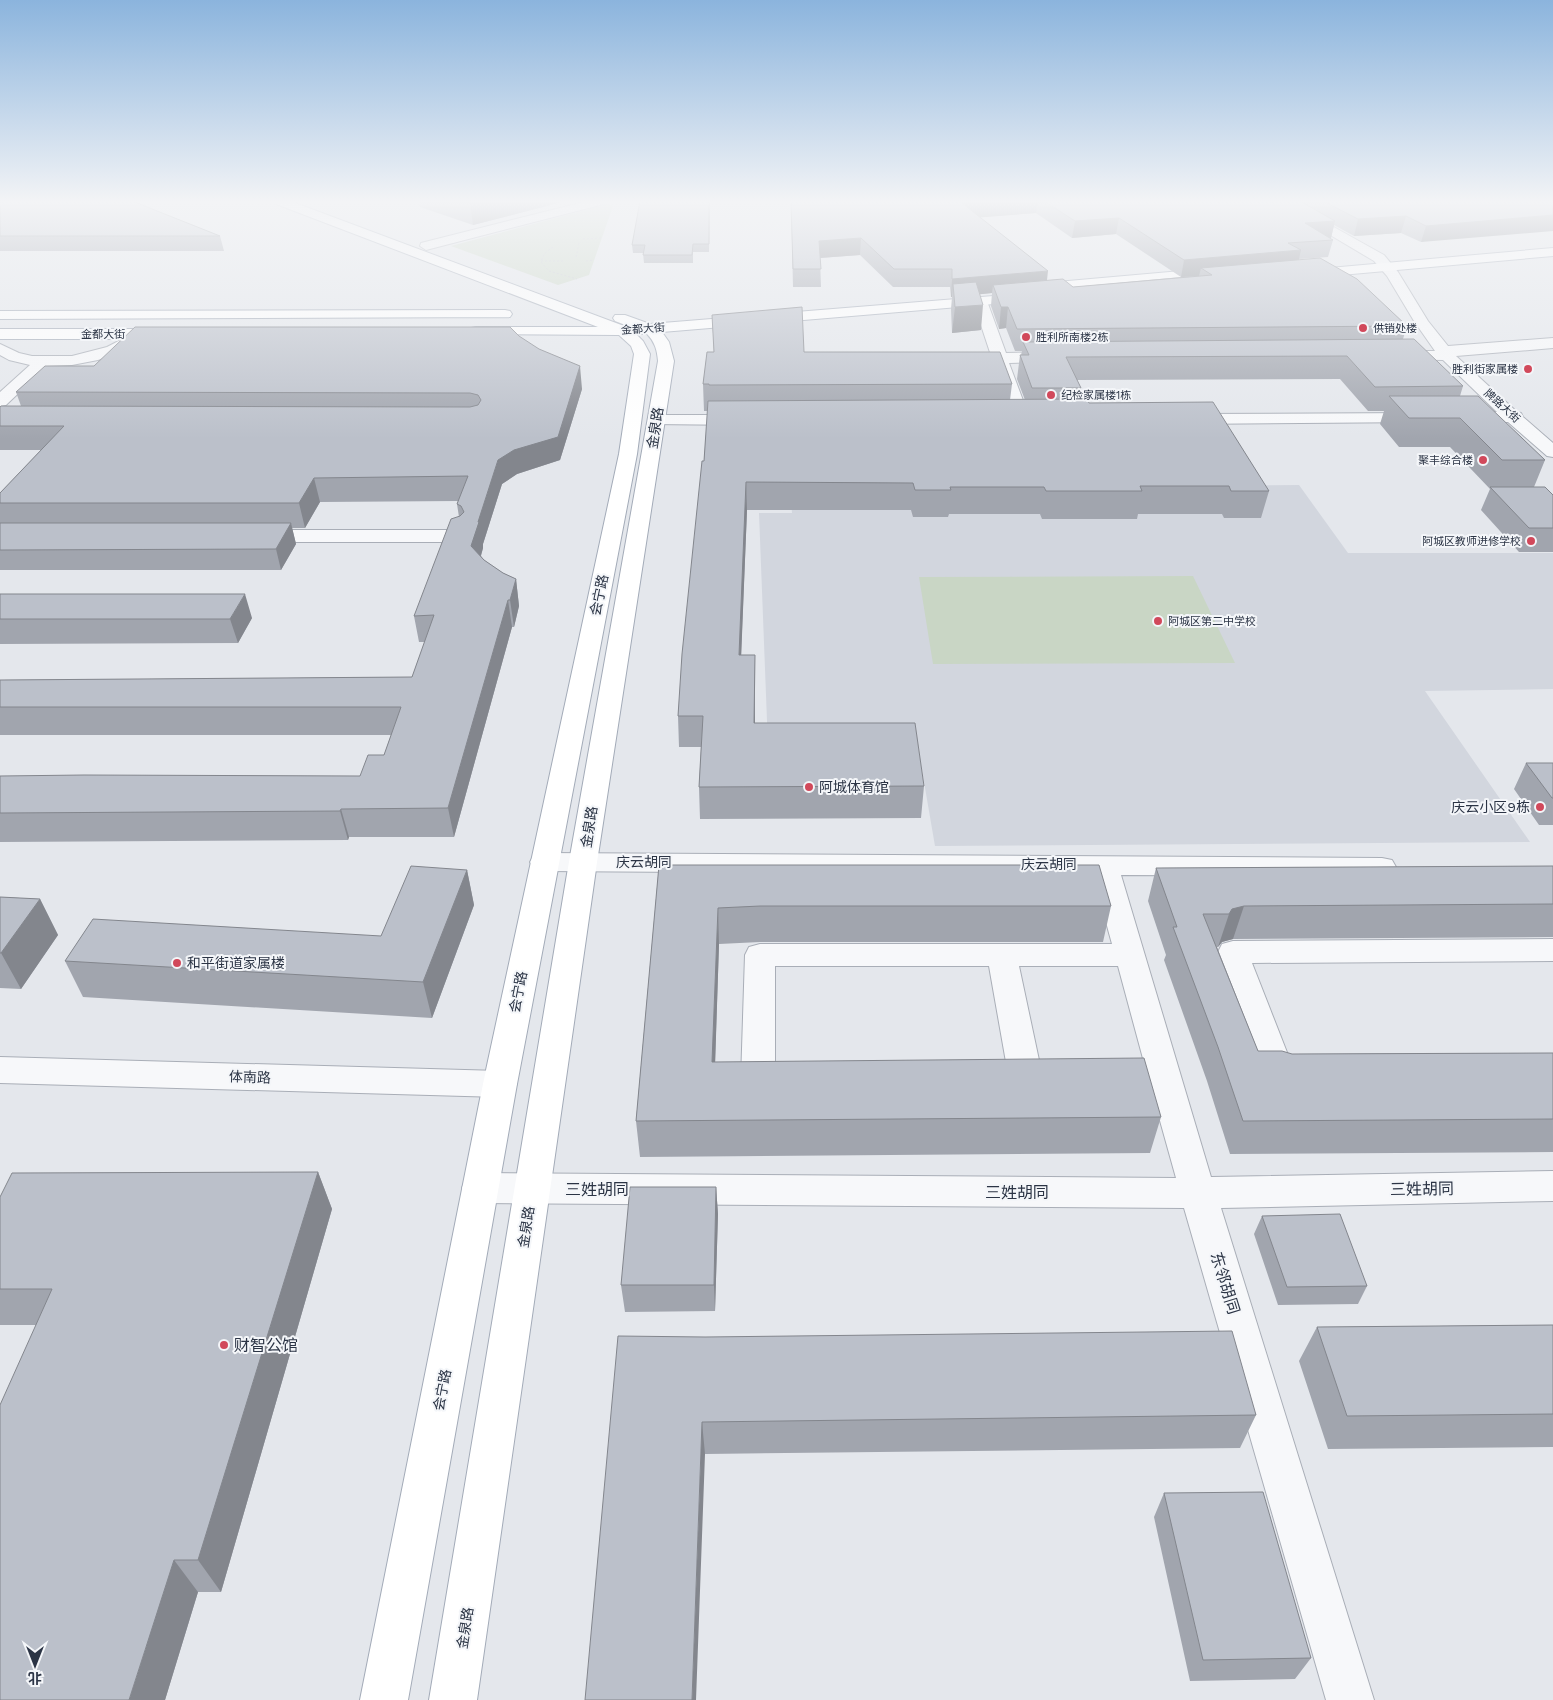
<svg xmlns="http://www.w3.org/2000/svg" width="1553" height="1700" viewBox="0 0 1553 1700" font-family="'Work Sans','Noto Sans SC',sans-serif">
  <rect width="100%" height="100%" fill="#e4e7ec"/>
  <path fill="#d2d6de" d="M 1299,485 L 1348,553 L 1553,553 L 1553,689 L 1425,691 L 1530,842 L 935,846 L 918,747 L 768,747 L 759,513 L 792,513 L 790,488 Z"/>
  <path fill="#c9d6c5" d="M 608,204 L 613,206 L 589,275 L 558,285 L 451,246 Z
    M 1193,576 L 1235,663 L 933,664 L 919,577 Z"/>
  <g fill="none" stroke-linecap="round" stroke-linejoin="round">
    <g stroke="#a9aeb7" stroke-width="2">
      <path id="minor" d="M 588,201 L 606,201 L 604,204 L 426,250 L 420,246 L 421,243 Z
        M 1273,201 L 1287,201 L 1384,255 L 1398,272 L 1428,321 L 1448,346 L 1553,338 L 1553,348 L 1456,356 L 1517,412 L 1521,413 L 1523,417 L 1553,443 L 1553,457 L 1547,456 L 1508,422 L 1458,422 L 1455,418 L 1458,414 L 1497,412 L 1443,360 L 1387,359 L 1385,356 L 1387,353 L 1393,351 L 1435,351 L 1414,321 L 1387,276 L 1374,261 Z
        M 980,297 L 985,298 L 987,301 L 1006,353 L 1058,352 L 1064,354 L 1066,357 L 1064,360 L 1058,362 L 1009,363 L 1030,419 L 1027,423 L 1021,424 L 1015,423 L 1012,419 L 973,301 L 975,298 Z
        M 142,329 L 147,331 L 150,334 L 147,337 L 134,346 L 98,360 L 72,365 L 47,366 L 6,405 L 0,406 L 0,392 L 30,365 L 9,360 L 0,355 L 0,344 L 19,353 L 32,356 L 72,356 L 107,347 Z
        M 1418,413 L 1424,414 L 1427,418 L 1424,422 L 1186,424 L 1180,423 L 1177,419 L 1180,415 L 1186,414 Z
        M 657,415 L 743,415 L 749,416 L 752,420 L 749,424 L 743,425 L 651,424 L 648,420 L 651,416 Z
        M 256,530 L 457,530 L 464,532 L 467,536 L 464,540 L 457,542 L 256,542 L 249,540 L 246,536 L 249,532 Z
        M 544,853 L 1382,858 L 1392,860 L 1396,867 L 1392,874 L 1382,876 L 1121,875 L 1211,1177 L 1553,1171 L 1553,1201 L 1221,1208 L 1374,1700 L 1326,1700 L 1184,1208 L 480,1203 L 467,1199 L 462,1188 L 467,1177 L 480,1173 L 1176,1178 L 1152,1092 L 1113,1092 L 1101,1088 L 1096,1079 L 1101,1070 L 1113,1066 L 1145,1066 L 1118,966 L 1019,966 L 1043,1079 L 1038,1088 L 1026,1092 L 1014,1088 L 1009,1079 L 989,966 L 775,966 L 775,1067 L 789,1071 L 794,1080 L 789,1089 C 774,1094 761,1094 746,1089 L 741,1080 L 745,955 L 749,947 L 760,944 L 1112,944 L 1093,875 L 544,871 L 534,869 L 530,862 L 534,855 Z
        M 1553,939 L 1553,961 L 1252,963 L 1290,1060 L 1306,1064 L 1310,1073 L 1306,1082 C 1292,1087 1281,1087 1267,1082 L 1218,952 L 1222,944 L 1233,941 Z
        M 0,1057 L 500,1071 L 512,1075 L 517,1084 L 512,1093 L 500,1097 L 0,1083 Z"/>
    </g>
    <g stroke="#a3abb8" stroke-width="2">
      <path id="major" d="M 274,201 L 290,201 L 624,326 L 628,326 L 615,321 L 613,318 L 615,315 L 625,315 L 650,324 L 1030,293 L 1035,294 L 1037,297 L 1035,300 L 1030,301 L 662,332 L 669,342 L 674,361 L 597,862 L 477,1700 L 429,1700 L 569,862 L 658,361 C 657,350 655,342 647,334 L 636,334 L 643,341 L 650,354 L 637,454 L 517,1084 L 408,1700 L 360,1700 L 483,1084 L 619,454 L 634,354 L 631,346 L 619,335 L 471,334 L 469,331 L 471,328 L 476,327 L 598,327 L 276,204 Z
        M 1553,248 L 1553,256 L 1307,278 L 1300,274 L 1307,270 Z
        M 1215,268 L 1220,269 L 1222,272 L 1220,275 L 1034,292 L 1027,288 L 1034,284 Z
        M 505,310 L 510,311 L 512,314 L 510,317 L 0,319 L 0,311 Z
        M 0,329 L 166,329 L 171,331 L 174,334 L 171,337 L 166,339 L 0,339 Z"/>
    </g>
    <path stroke="#c2c5cb" stroke-width="1" stroke-dasharray="2 2" stroke-linecap="butt" d="M 583,239 L 602,238
      M 553,247 L 544,254 L 541,262 L 549,271 L 577,279
      M 576,257 L 579,243
      M 541,261 L 564,261
      M 586,261 L 594,260"/>
    <use href="#minor" fill="#f7f8fa" fill-rule="evenodd"/>
    <use href="#major" fill="#fff" fill-rule="evenodd"/>
  </g>
  <path fill="#a1a5ae" fill-rule="evenodd" d="M 0,201 L 220,236 L 224,251 L 0,251 Z
    M 419,201 L 566,201 L 473,225 L 420,207 Z
    M 710,201 L 709,252 L 693,252 L 693,263 L 644,263 L 643,253 L 633,253 L 632,245 Z
    M 791,201 L 1553,201 L 1421,242 L 1401,233 L 1354,236 L 1334,225 L 1331,238 L 1329,238 L 1333,240 L 1328,257 L 1299,259 L 1299,260 L 1407,326 L 1403,339 L 1463,386 L 1460,396 L 1545,460 L 1534,487 L 1553,495 L 1553,552 L 1519,552 L 1481,510 L 1490,489 L 1450,447 L 1399,447 L 1380,424 L 1384,411 L 1368,411 L 1340,379 L 1077,380 L 1081,388 L 1079,399 L 1089,403 L 1269,491 L 1261,518 L 1224,518 L 1222,514 L 1138,514 L 1137,519 L 1042,519 L 1040,514 L 949,514 L 948,517 L 913,517 L 911,510 L 747,510 L 741,655 L 755,655 L 755,723 L 924,786 L 921,818 L 700,819 L 699,787 L 701,747 L 679,747 L 678,716 L 704,461 L 708,411 L 704,411 L 703,384 L 714,352 L 712,315 L 804,352 L 1012,384 L 1010,400 L 1025,400 L 1017,379 L 1020,355 L 1021,355 L 1022,351 L 1015,351 L 1006,328 L 999,329 L 991,306 L 992,293 L 980,294 L 981,330 L 952,333 L 951,309 L 952,297 L 951,297 L 950,287 L 893,287 L 860,255 L 820,258 L 821,287 L 793,287 ZM 1036,213 L 1072,238 L 1116,234 L 1181,277 L 1073,287 L 1047,281 L 980,217 Z
    M 519,336 L 582,389 L 560,460 L 517,474 L 502,484 L 483,544 L 483,548 L 481,556 L 484,560 L 503,573 L 516,579 L 519,606 L 514,627 L 512,627 L 454,837 L 349,837 L 348,840 L 0,842 L 0,776 L 360,776 L 384,755 L 391,735 L 0,735 L 0,680 L 412,677 L 425,642 L 419,642 L 414,616 L 459,517 L 457,504 L 458,501 L 320,502 L 305,528 L 292,528 L 296,544 L 281,570 L 0,570 L 0,493 L 41,450 L 0,450 L 0,407 L 21,406 L 16,392 L 94,366 Z
    M 0,594 L 252,618 L 238,643 L 0,644 Z
    M 1526,763 L 1553,763 L 1553,825 L 1539,825 L 1514,789 Z
    M 659,865 L 1111,906 L 1103,942 L 760,942 L 719,944 L 715,1062 L 1161,1117 L 1150,1153 L 640,1157 L 636,1121 Z
    M 1553,866 L 1553,937 L 1233,939 L 1222,942 L 1218,947 L 1217,947 L 1258,1051 L 1292,1054 L 1553,1053 L 1553,1152 L 1230,1154 L 1207,1081 L 1164,960 L 1166,955 L 1148,901 L 1156,868 Z
    M 467,870 L 474,905 L 432,1018 L 83,997 L 65,961 L 381,936 Z
    M 0,897 L 40,899 L 58,935 L 21,989 L 0,988 Z
    M 318,1172 L 332,1209 L 221,1592 L 198,1592 L 165,1700 L 36,1325 L 0,1325 L 0,1197 Z
    M 716,1187 L 718,1214 L 715,1311 L 625,1312 L 621,1285 Z
    M 1262,1216 L 1367,1286 L 1358,1304 L 1278,1305 L 1254,1234 Z
    M 1553,1325 L 1553,1447 L 1328,1449 L 1299,1361 L 1317,1327 Z
    M 618,1336 L 1256,1415 L 1240,1448 L 705,1454 Z
    M 1164,1493 L 1311,1658 L 1295,1679 L 1190,1681 L 1154,1517 Z"/>
  <path fill="#83868d" d="M 478,201 L 566,201 L 473,225 L 470,203 Z
    M 991,201 L 1038,201 L 1036,213 L 960,219 L 962,203 Z
    M 1553,215 L 1553,231 L 1421,242 L 1426,226 Z
    M 1406,216 L 1401,233 L 1354,236 L 1358,219 Z
    M 1119,218 L 1116,234 L 1072,238 L 1075,221 Z
    M 1335,221 L 1331,238 L 1300,240 L 1305,223 Z
    M 861,238 L 860,255 L 819,258 L 819,241 Z
    M 1301,250 L 1297,268 L 1201,268 L 1199,276 L 1181,277 L 1184,260 Z
    M 1048,271 L 1046,289 L 993,285 L 992,293 L 954,297 L 953,284 L 952,297 L 951,297 L 952,279 Z
    M 983,305 L 981,330 L 952,333 L 955,307 Z
    M 1001,307 L 1008,307 L 1006,328 L 999,329 Z
    M 580,366 L 582,389 L 560,460 L 517,474 L 502,484 L 483,544 L 483,548 L 476,572 L 471,546 L 478,522 L 498,460 Z
    M 314,478 L 320,502 L 305,528 L 299,503 Z
    M 746,482 L 747,510 L 740,685 L 739,655 Z
    M 291,523 L 296,544 L 281,570 L 276,549 Z
    M 516,579 L 519,606 L 514,627 L 510,600 Z
    M 245,594 L 252,618 L 238,643 L 230,619 Z
    M 508,600 L 512,627 L 454,837 L 448,808 Z
    M 755,655 L 755,755 L 754,723 Z
    M 341,809 L 349,837 L 348,840 L 340,811 Z
    M 467,870 L 474,905 L 432,1018 L 423,982 Z
    M 40,899 L 58,935 L 21,989 L 1,953 Z
    M 1244,906 L 1233,939 L 1222,942 L 1218,947 L 1229,914 L 1232,909 Z
    M 718,908 L 719,944 L 714,1098 L 712,1062 Z
    M 318,1172 L 332,1209 L 221,1592 L 198,1560 Z
    M 716,1187 L 718,1214 L 715,1311 L 714,1285 Z
    M 702,1422 L 705,1454 L 696,1700 L 692,1700 Z
    M 174,1560 L 198,1592 L 165,1700 L 129,1700 Z"/>
  <path fill="#bbc0ca" stroke="#83868d" d="M 0,201 L 132,201 L 220,236 L 0,236 Z
    M 463,201 L 478,201 L 470,203 Z
    M 640,201 L 709,201 L 709,244 L 693,244 L 692,255 L 643,255 L 645,245 L 632,245 Z
    M 791,201 L 991,201 L 962,203 L 1048,271 L 952,279 L 952,269 L 894,269 L 861,238 L 819,241 L 821,269 L 793,269 Z
    M 1044,201 L 1300,201 L 1335,221 L 1305,223 L 1333,240 L 1288,243 L 1301,250 L 1184,260 L 1119,218 L 1075,221 Z
    M 1323,201 L 1553,201 L 1553,215 L 1426,226 L 1406,216 L 1358,219 Z
    M 1320,258 L 1357,279 L 1407,326 L 1017,329 L 1008,307 L 1001,307 L 993,285 L 1063,279 L 1073,287 L 1212,275 L 1201,268 Z
    M 976,282 L 983,305 L 955,307 L 953,284 Z
    M 802,307 L 804,352 L 1000,352 L 1012,384 L 709,385 L 709,384 L 703,384 L 707,352 L 714,352 L 712,315 Z
    M 135,327 L 510,327 L 519,336 L 539,349 L 580,366 L 558,437 L 514,450 L 498,460 L 478,522 L 479,522 L 471,546 L 484,560 L 503,573 L 516,579 L 510,600 L 508,600 L 448,808 L 341,809 L 340,811 L 0,813 L 0,776 L 84,775 L 360,776 L 368,755 L 384,755 L 401,707 L 0,707 L 0,680 L 412,677 L 434,615 L 414,616 L 451,519 L 460,516 L 464,512 L 461,506 L 457,504 L 468,476 L 314,478 L 299,503 L 0,503 L 0,493 L 64,426 L 0,426 L 0,407 L 1,406 L 470,407 L 478,405 L 481,400 L 478,395 L 470,393 L 16,392 L 45,366 L 94,366 Z
    M 1414,339 L 1463,386 L 1375,387 L 1347,356 L 1066,357 L 1081,388 L 1032,388 L 1020,355 L 1029,355 L 1023,342 Z
    M 1389,396 L 1478,396 L 1545,460 L 1502,460 L 1460,418 L 1409,418 Z
    M 1087,399 L 1089,403 L 1213,402 L 1269,491 L 1231,491 L 1229,486 L 1140,486 L 1142,491 L 1046,491 L 1044,487 L 950,487 L 951,490 L 915,490 L 913,483 L 746,482 L 739,655 L 755,655 L 754,723 L 915,723 L 924,786 L 699,787 L 703,716 L 678,716 L 682,654 L 702,461 L 704,461 L 708,401 Z
    M 1490,487 L 1545,487 L 1553,495 L 1553,528 L 1529,528 Z
    M 0,523 L 291,523 L 276,549 L 0,550 Z
    M 0,594 L 245,594 L 230,619 L 0,619 Z
    M 1526,763 L 1553,763 L 1553,798 L 1552,798 Z
    M 659,865 L 1099,865 L 1111,906 L 760,906 L 718,908 L 712,1062 L 1144,1058 L 1161,1117 L 636,1121 Z
    M 411,866 L 467,870 L 423,982 L 65,961 L 93,919 L 381,936 Z
    M 1553,866 L 1553,904 L 1244,906 L 1232,909 L 1229,914 L 1203,914 L 1258,1051 L 1282,1051 L 1292,1054 L 1553,1053 L 1553,1119 L 1243,1121 L 1218,1047 L 1173,927 L 1177,927 L 1156,868 Z
    M 0,897 L 40,899 L 1,953 L 0,953 Z
    M 318,1172 L 198,1560 L 174,1560 L 129,1700 L 0,1700 L 0,1405 L 52,1289 L 0,1289 L 0,1197 L 12,1173 Z
    M 630,1187 L 716,1187 L 714,1285 L 621,1285 Z
    M 1340,1214 L 1367,1286 L 1287,1287 L 1262,1216 Z
    M 1553,1325 L 1553,1414 L 1347,1416 L 1317,1327 Z
    M 1232,1331 L 1256,1415 L 702,1422 L 692,1700 L 585,1700 L 618,1336 L 705,1337 Z
    M 1263,1492 L 1311,1658 L 1203,1660 L 1164,1493 Z"/>
  <linearGradient id="sky" x2="0" y2="1"><stop stop-color="#8bb4dd"/><stop offset="0.46" stop-color="#f3f4f6"/><stop offset="1" stop-color="#f3f4f6" stop-opacity="0"/></linearGradient>
  <rect width="1553" height="439" fill="url(#sky)"/>
  <g fill="#d1495b" stroke="#f4f6f9" stroke-width="2">
    <circle cx="1363" cy="328" r="5"/>
    <circle cx="1026" cy="337" r="5"/>
    <circle cx="1528" cy="369" r="5"/>
    <circle cx="1051" cy="395" r="5"/>
    <circle cx="1483" cy="460" r="5"/>
    <circle cx="1531" cy="541" r="5"/>
    <circle cx="1158" cy="621" r="5"/>
    <circle cx="809" cy="787" r="5"/>
    <circle cx="1540" cy="807" r="5"/>
    <circle cx="177" cy="963" r="5"/>
    <circle cx="224" cy="1345" r="5"/>
  </g>
  <g text-anchor="middle" dominant-baseline="central" stroke-width="4" stroke-linejoin="round" paint-order="stroke">
    <g font-size="11" fill="#2b3445" stroke="#f4f6f9" text-anchor="start">
      <text x="1373" y="328">供销处楼</text>
      <text x="1036" y="337">胜利所南楼2栋</text>
      <text x="1518" y="369" text-anchor="end">胜利街家属楼</text>
      <text x="1061" y="395">纪检家属楼1栋</text>
      <text x="1473" y="460" text-anchor="end">聚丰综合楼</text>
      <text x="1521" y="541" text-anchor="end">阿城区教师进修学校</text>
      <text x="1168" y="621">阿城区第二中学校</text>
    </g>
    <g font-size="11" fill="#2b3445" stroke="#f4f6f9">
      <text transform="translate(643 329) rotate(-4)">金都大街</text>
      <text x="103" y="334">金都大街</text>
      <text transform="translate(1502 406) rotate(42)">牌路大街</text>
    </g>
    <g font-size="14" fill="#2b3445" stroke="#f4f6f9">
      <text transform="translate(655 428) rotate(-81)">金泉路</text>
      <text transform="translate(599 595) rotate(-78)">会宁路</text>
      <text transform="translate(589 827) rotate(-81)">金泉路</text>
      <text x="644" y="862">庆云胡同</text>
      <text x="1049" y="864">庆云胡同</text>
      <text transform="translate(518 992) rotate(-79)">会宁路</text>
      <text transform="translate(250 1077) rotate(2)">体南路</text>
      <text transform="translate(526 1227) rotate(-81)">金泉路</text>
      <text transform="translate(442 1390) rotate(-79)">会宁路</text>
      <text transform="translate(465 1628) rotate(-81)">金泉路</text>
    </g>
    <g font-size="14" fill="#2b3445" stroke="#f4f6f9" text-anchor="start">
      <text x="819" y="787">阿城体育馆</text>
      <text x="1530" y="807" text-anchor="end">庆云小区9栋</text>
      <text x="187" y="963">和平街道家属楼</text>
    </g>
    <g font-size="16" fill="#2b3445" stroke="#f4f6f9">
      <text x="597" y="1189">三姓胡同</text>
      <text transform="translate(1422 1189) rotate(-1)">三姓胡同</text>
      <text x="1017" y="1192">三姓胡同</text>
      <text transform="translate(1225 1283) rotate(73)">东邻胡同</text>
    </g>
    <g font-size="16" fill="#2b3445" stroke="#f4f6f9" text-anchor="start">
      <text x="234" y="1345">财智公馆</text>
    </g>
  </g>
  <g transform="translate(35 1665) rotate(180)" stroke="#f4f6f9" stroke-width="4" paint-order="stroke">
  <path d="M0-4L9 19L0 12L-9 19Z" fill="#2b3445"/>
  <text y="-8" font-size="14" font-weight="bold" text-anchor="middle" fill="#2b3445">北</text>
  </g>
</svg>
